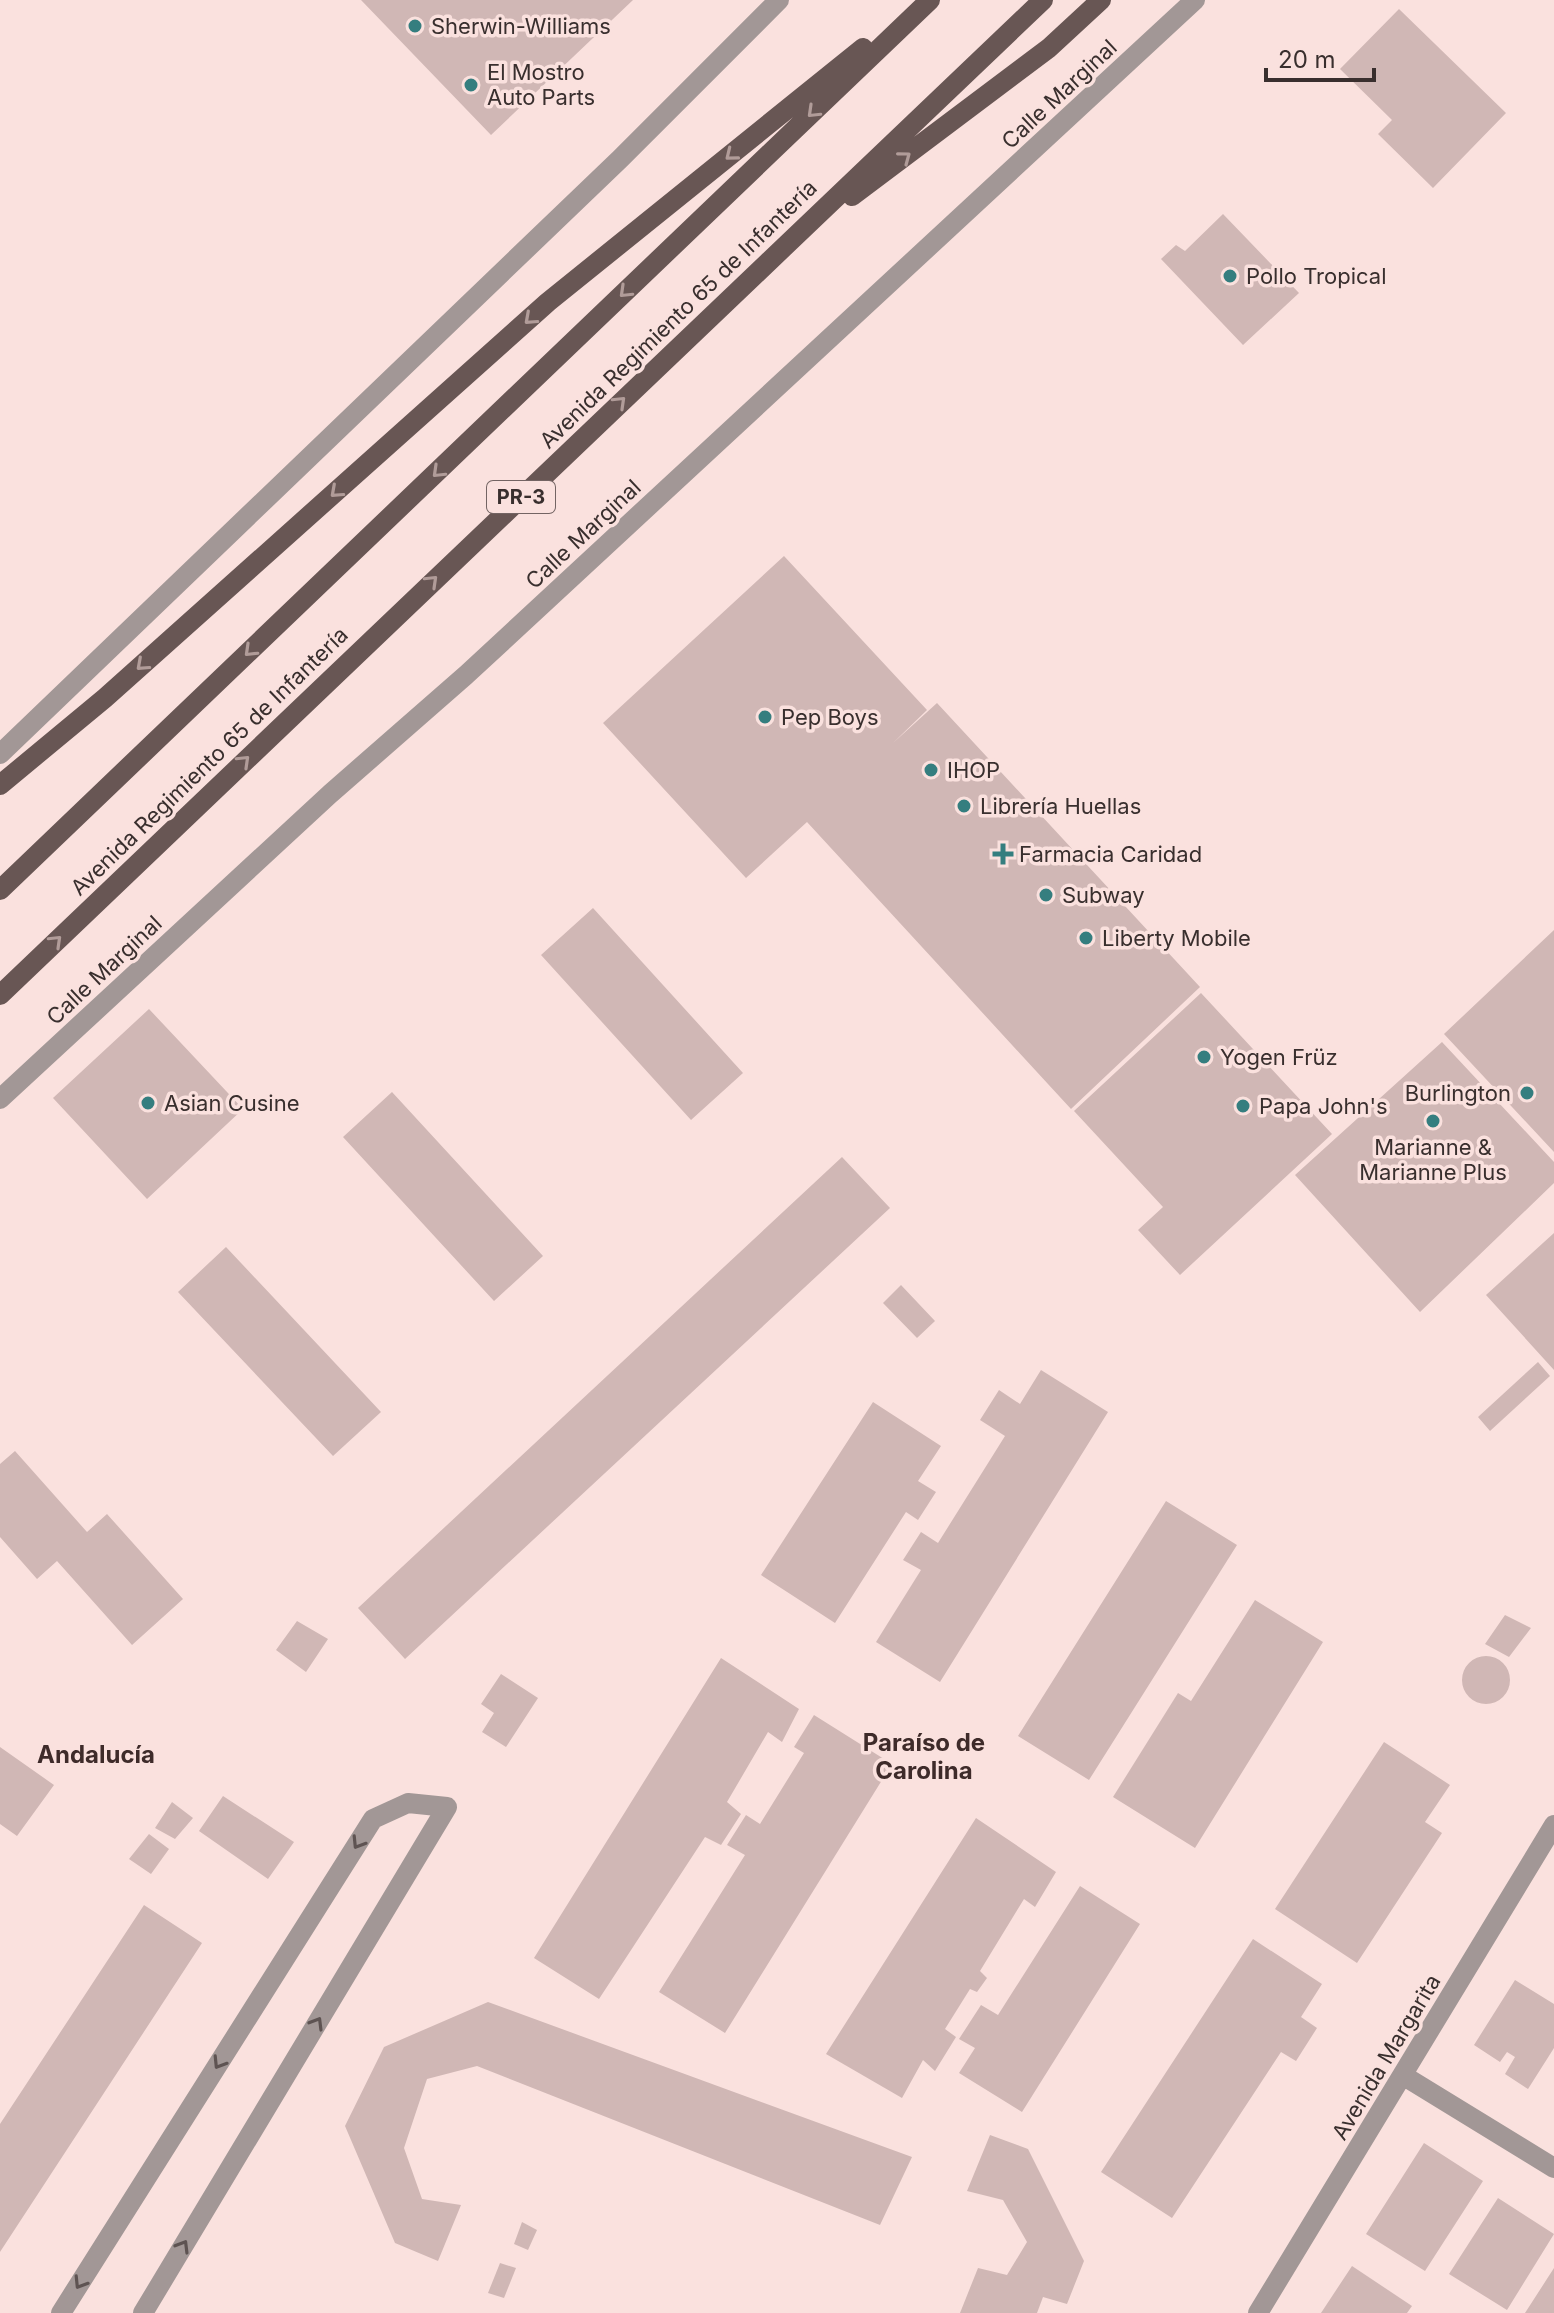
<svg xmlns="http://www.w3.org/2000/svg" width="1554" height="2313" viewBox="0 0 1554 2313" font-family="Inter,sans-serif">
  <rect width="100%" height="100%" fill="#fae1de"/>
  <path fill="#d0b7b5" d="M 361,0 L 633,0 L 491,135 Z
    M 1399,9 L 1506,113 L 1433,188 L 1378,134 L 1392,120 L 1340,69 Z
    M 1223,214 L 1299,293 L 1243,345 L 1161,259 L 1176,245 L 1185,251 Z
    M 784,556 L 927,710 L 893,743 L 937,703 L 1200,987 L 1071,1109 L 807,822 L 746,878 L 603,723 Z
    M 593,908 L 743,1073 L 691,1120 L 541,955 Z
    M 1554,930 L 1554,1152 L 1444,1034 Z
    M 1201,993 L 1332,1134 L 1180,1275 L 1138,1230 L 1163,1207 L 1074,1111 Z
    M 149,1009 L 243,1109 L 147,1199 L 53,1098 Z
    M 1442,1042 L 1554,1162 L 1554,1183 L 1420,1312 L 1295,1175 Z
    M 392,1092 L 543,1256 L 494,1301 L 343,1137 Z
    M 842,1157 L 890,1208 L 405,1659 L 358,1608 Z
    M 1554,1233 L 1554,1370 L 1486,1295 Z
    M 226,1247 L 381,1412 L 333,1456 L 178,1292 Z
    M 901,1285 L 935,1321 L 917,1338 L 883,1303 Z
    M 1538,1362 L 1550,1376 L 1490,1431 L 1478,1417 Z
    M 1041,1370 L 1108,1412 L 940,1682 L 876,1642 L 921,1570 L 903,1560 L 921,1532 L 938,1543 L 1005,1436 L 980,1420 L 999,1390 L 1020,1404 Z
    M 873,1402 L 941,1446 L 918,1481 L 936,1492 L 918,1520 L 906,1512 L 835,1623 L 761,1575 Z
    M 15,1451 L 87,1532 L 107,1514 L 183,1599 L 132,1645 L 57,1561 L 37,1579 L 0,1537 L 0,1464 Z
    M 1166,1501 L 1237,1545 L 1089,1780 L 1018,1736 Z
    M 1255,1600 L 1323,1642 L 1195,1848 L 1113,1797 L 1178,1693 L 1191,1701 Z
    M 1505,1615 L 1531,1628 L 1509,1657 L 1485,1644 Z
    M 297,1621 L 328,1639 L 306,1672 L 276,1650 Z
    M1462 1680a24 24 0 1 1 48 0a24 24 0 1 1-48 0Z
    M 721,1658 L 799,1709 L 782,1742 L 768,1732 L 727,1802 L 741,1814 L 721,1845 L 705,1837 L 599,1999 L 534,1958 Z
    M 501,1674 L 538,1698 L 506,1747 L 482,1732 L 494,1713 L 481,1704 Z
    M 814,1715 L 892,1764 L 725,2033 L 659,1992 L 745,1855 L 727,1845 L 746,1815 L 760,1824 L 804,1753 L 794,1747 Z
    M 1384,1742 L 1450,1785 L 1425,1822 L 1442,1833 L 1357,1963 L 1275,1909 Z
    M 0,1747 L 54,1785 L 17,1836 L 0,1824 Z
    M 223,1796 L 294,1842 L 268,1879 L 199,1831 Z
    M 172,1802 L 193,1818 L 175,1839 L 155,1828 Z
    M 976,1818 L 1056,1872 L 1035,1907 L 1024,1899 L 980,1971 L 987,1978 L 977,1992 L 970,1989 L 945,2029 L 956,2037 L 935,2071 L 923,2060 L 902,2098 L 826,2054 Z
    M 149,1834 L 169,1849 L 151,1874 L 129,1859 Z
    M 1080,1886 L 1140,1924 L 1022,2112 L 959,2073 L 975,2048 L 959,2039 L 981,2005 L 998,2015 Z
    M 144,1905 L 202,1943 L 0,2252 L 0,2124 Z
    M 1253,1939 L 1322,1984 L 1301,2017 L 1317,2028 L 1296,2061 L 1281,2052 L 1172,2218 L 1101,2172 Z
    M 1515,1980 L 1554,2004 L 1554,2048 L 1528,2089 L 1505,2074 L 1515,2057 L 1507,2052 L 1500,2062 L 1474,2045 Z
    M 488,2002 L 912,2157 L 880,2225 L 477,2066 L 427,2079 L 404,2148 L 422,2199 L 461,2205 L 438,2261 L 395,2243 L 345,2126 L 384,2047 Z
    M 990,2135 L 1028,2149 L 1084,2261 L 1067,2304 L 1043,2297 L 1037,2313 L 960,2313 L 978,2268 L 1007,2275 L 1027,2242 L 1003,2200 L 967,2191 Z
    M 1424,2143 L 1483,2181 L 1425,2271 L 1366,2234 Z
    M 1498,2198 L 1554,2234 L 1507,2310 L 1449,2274 Z
    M 522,2222 L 537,2230 L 528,2250 L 514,2244 Z
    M 500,2263 L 516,2268 L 504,2298 L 488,2293 Z
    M 1352,2266 L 1412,2306 L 1407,2313 L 1321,2313 Z
    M 1554,2268 L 1554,2313 L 1525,2313 Z"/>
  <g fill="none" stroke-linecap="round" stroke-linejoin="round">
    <path stroke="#a29796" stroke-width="20" d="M 0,754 L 620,159 L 779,0
      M 0,1099 L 330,794 L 466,675 L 1195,0
      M 1404,2076 L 1554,2168
      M 61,2313 L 373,1819 L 408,1803 L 447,1807 L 143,2313
      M 1258,2313 L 1554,1825"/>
    <path stroke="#685654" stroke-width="20" d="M 852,196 L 1049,48 L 1101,0
      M 0,785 L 105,698 L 548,302 L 863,48
      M 0,890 L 930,0
      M 0,995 L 1043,0"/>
  </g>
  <defs><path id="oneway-chevron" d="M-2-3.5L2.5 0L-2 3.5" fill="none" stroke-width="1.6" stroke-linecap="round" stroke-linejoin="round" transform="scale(2)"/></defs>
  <g stroke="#b19c99">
    <use href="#oneway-chevron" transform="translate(813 112) rotate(136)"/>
    <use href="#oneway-chevron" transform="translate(731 155) rotate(141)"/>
    <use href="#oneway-chevron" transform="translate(905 157) rotate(-37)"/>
    <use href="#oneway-chevron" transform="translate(625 292) rotate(136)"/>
    <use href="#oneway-chevron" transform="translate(530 319) rotate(138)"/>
    <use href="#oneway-chevron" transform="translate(620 402) rotate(-44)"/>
    <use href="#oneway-chevron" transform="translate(438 472) rotate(136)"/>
    <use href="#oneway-chevron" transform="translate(336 492) rotate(138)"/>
    <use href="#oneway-chevron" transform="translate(432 581) rotate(-44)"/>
    <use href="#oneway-chevron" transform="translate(250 651) rotate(136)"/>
    <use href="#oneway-chevron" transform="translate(142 665) rotate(138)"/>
    <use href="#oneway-chevron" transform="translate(244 761) rotate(-44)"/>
    <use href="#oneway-chevron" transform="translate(56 941) rotate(-44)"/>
  </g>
  <g stroke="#5e5352">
    <use href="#oneway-chevron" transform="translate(358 1843) rotate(122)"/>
    <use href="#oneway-chevron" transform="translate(317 2023) rotate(-59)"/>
    <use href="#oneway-chevron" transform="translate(219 2063) rotate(122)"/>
    <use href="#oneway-chevron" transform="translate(183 2246) rotate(-59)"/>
    <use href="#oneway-chevron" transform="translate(80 2283) rotate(122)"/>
  </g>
  <g fill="#357e7f" stroke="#fae1de" stroke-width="3">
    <circle cx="415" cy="26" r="8"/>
    <circle cx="471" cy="85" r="8"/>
    <circle cx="1230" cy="276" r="8"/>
    <circle cx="765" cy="717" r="8"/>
    <circle cx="931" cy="770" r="8"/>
    <circle cx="964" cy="806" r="8"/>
    <path d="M999 842h8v8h8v8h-8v8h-8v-8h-8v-8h8z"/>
    <circle cx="1046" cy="895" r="8"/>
    <circle cx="1086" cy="938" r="8"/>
    <circle cx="1204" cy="1057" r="8"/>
    <circle cx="1527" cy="1093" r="8"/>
    <circle cx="148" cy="1103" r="8"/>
    <circle cx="1243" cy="1106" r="8"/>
    <circle cx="1433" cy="1121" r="8"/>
  </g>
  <g text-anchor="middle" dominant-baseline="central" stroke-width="7" stroke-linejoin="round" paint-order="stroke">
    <rect fill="#fae1de" stroke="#736463" stroke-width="2" x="487" y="481" width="68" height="32" rx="6"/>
    <g font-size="20" font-weight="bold" fill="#392f2e">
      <text x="521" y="497">PR-3</text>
    </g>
    <g font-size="22" fill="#392f2e" stroke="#fae1de" text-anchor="start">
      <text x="431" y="26">Sherwin-Williams</text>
      <text x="487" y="72">El Mostro<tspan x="487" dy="25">Auto Parts</tspan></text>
      <text x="1246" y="276">Pollo Tropical</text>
      <text x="781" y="717">Pep Boys</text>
      <text x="947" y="770">IHOP</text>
      <text x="980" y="806">Librería Huellas</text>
      <text x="1019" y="854">Farmacia Caridad</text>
      <text x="1062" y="895">Subway</text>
      <text x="1102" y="938">Liberty Mobile</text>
      <text x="1220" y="1057">Yogen Früz</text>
      <text x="1511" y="1093" text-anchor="end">Burlington</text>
      <text x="164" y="1103">Asian Cusine</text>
      <text x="1259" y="1106">Papa John's</text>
      <text x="1433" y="1147" text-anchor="middle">Marianne &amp;<tspan x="1433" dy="25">Marianne Plus</tspan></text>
    </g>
    <g font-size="22" fill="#392f2e" stroke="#fae1de">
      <text transform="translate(1059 94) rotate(-43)">Calle Marginal</text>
      <text transform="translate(678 314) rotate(-44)">Avenida Regimiento 65 de Infantería</text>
      <text transform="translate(583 534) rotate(-43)">Calle Marginal</text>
      <text transform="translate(209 761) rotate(-44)">Avenida Regimiento 65 de Infantería</text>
      <text transform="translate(104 970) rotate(-43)">Calle Marginal</text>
      <text transform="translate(1386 2057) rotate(-59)">Avenida Margarita</text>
    </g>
    <g font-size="24" font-weight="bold" fill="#3e2b2a" stroke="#fae1de">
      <text x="924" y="1742">Paraíso de<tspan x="924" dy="28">Carolina</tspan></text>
      <text x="96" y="1754">Andalucía</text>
    </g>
  </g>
  <path d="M1266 68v12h108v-12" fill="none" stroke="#392f2e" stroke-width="4"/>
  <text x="1278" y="68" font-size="24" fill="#392f2e" stroke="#fae1de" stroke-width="6" paint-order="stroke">20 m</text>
</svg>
